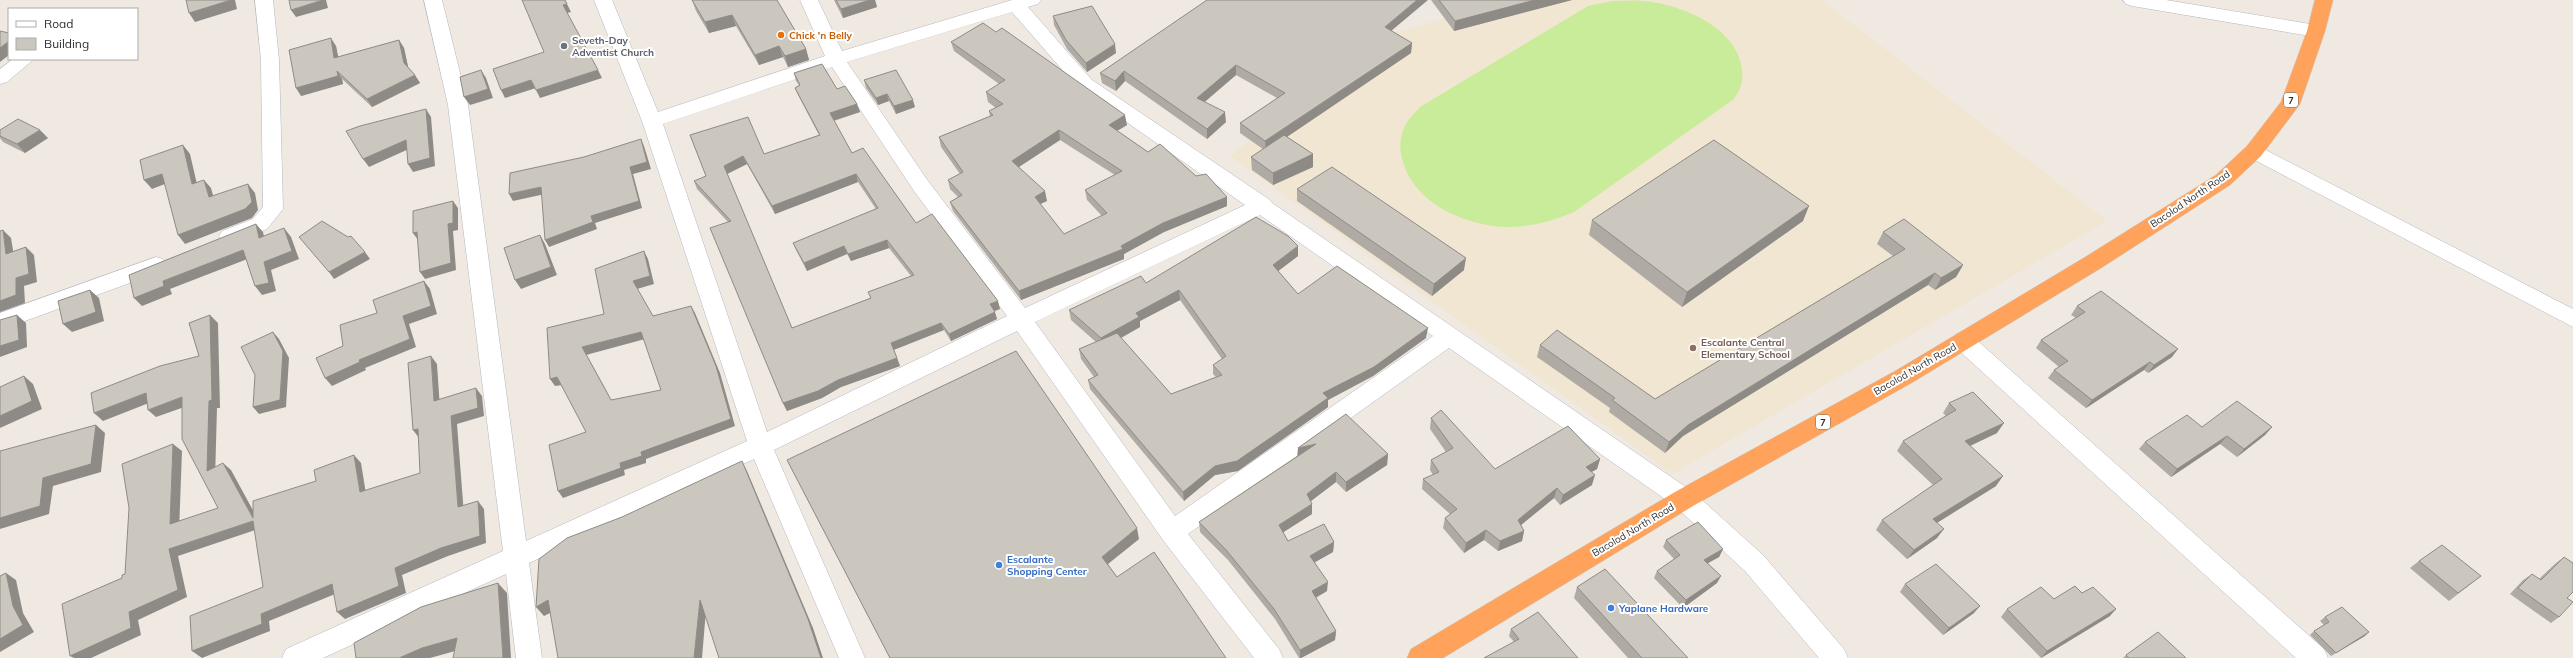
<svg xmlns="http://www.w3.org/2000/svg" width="2573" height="658" viewBox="0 0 2573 658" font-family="Mulish,sans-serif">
  <rect width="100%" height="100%" fill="#efe9e1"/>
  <path fill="#f0e6d1" d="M 1509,0 L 1822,0 L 2107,221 L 1672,474 L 1230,156 L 1377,38 Z"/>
  <path fill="#c9ec9a" d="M 1612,1 C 1622,1 1633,0 1643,1 C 1683,4 1747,31 1742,80 C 1742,86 1737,94 1734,99 L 1574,212 C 1554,220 1535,226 1513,227 C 1469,228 1412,204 1402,158 C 1399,148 1400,135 1405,126 C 1408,119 1416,112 1420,107 L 1588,6 Z"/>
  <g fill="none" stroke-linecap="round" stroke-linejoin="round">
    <g stroke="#b4b7c1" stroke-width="1">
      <path id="minor" d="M 255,0 L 273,0 L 279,60 L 283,209 L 267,229 L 229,244 L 222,241 L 219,236 L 222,231 L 253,219 L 263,207 L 261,60 Z
        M 424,0 L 442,0 L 468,105 L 526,541 L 747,441 L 642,121 L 594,0 L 612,0 L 658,112 L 825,56 L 800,0 L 818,0 L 842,51 L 1012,0 L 1041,0 L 1038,4 L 1028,7 L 1092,80 L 1270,200 L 1272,203 L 1693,492 L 1763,555 L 1844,649 L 1848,658 L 1819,658 L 1745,571 L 1675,506 L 1449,348 L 1188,534 L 1279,649 L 1283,658 L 1254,658 L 1163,540 L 1017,331 L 774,450 L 865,658 L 839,658 L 754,459 L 529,563 L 542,658 L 516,658 L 506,574 L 323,658 L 282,658 L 286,649 L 503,551 L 448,105 ZM 1012,12 L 1078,88 L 1245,205 L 1025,308 L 928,181 L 847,62 ZM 832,67 L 914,191 L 1007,316 L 767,432 L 663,124 ZM 1260,215 L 1433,336 L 1175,516 L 1035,322 Z
        M 2123,0 L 2166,0 L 2316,25 L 2322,27 L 2325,31 L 2322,35 L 2316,37 L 2132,6 L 2126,4 Z
        M 13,59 L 34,59 L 7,82 L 0,84 L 0,69 Z
        M 2254,144 L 2573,309 L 2573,327 L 2247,156 L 2244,151 L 2247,146 Z
        M 156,257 L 163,259 L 167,265 L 163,271 L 0,330 L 0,313 Z
        M 1963,332 L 1971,335 L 2324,649 L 2328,658 L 2296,658 L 1955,347 L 1952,341 L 1955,335 Z"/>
    </g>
    <g stroke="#c9c9c9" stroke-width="1">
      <path id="highway" d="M 2315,0 L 2333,0 L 2325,31 L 2300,104 L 2261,156 L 2230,185 L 2101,268 L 1913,382 L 1693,506 L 1443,658 L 1407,658 L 1411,649 L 1675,492 L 1897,370 L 2087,256 L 2216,175 L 2247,146 L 2281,102 L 2307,31 Z"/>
    </g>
    <use href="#minor" fill="#fff" fill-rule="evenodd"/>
    <use href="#highway" fill="#ffa35c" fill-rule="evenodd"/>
  </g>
  <path fill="#afaba4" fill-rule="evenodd" d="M 692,0 L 777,0 L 806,49 L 809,60 L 788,67 L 783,57 L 759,65 L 736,26 L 709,33 L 696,11 Z
    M 834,0 L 875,0 L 877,7 L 843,18 Z
    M 1431,0 L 1572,0 L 1454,31 Z
    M 1053,16 L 1116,53 L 1087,72 L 1067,49 L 1054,25 Z
    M 1392,31 L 1412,43 L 1411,53 L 1287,137 L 1313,154 L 1313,167 L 1273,185 L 1252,170 L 1251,157 L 1263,149 L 1240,133 L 1240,123 L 1277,98 L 1236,75 L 1205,102 L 1226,122 L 1207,139 L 1125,81 L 1116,91 L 1102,83 L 1100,73 Z
    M 399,40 L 404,48 L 408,67 L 420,83 L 372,107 L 342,79 L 343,84 L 301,96 L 336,46 L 338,57 Z
    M 951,42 L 1127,125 L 1117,131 L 1148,152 L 1196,176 L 1227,197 L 1227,206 L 1164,232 L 1124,254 L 1124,259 L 1021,300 L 953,211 L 950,202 L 958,197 L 950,189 L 948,180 L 960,174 L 941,147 L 939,137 L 990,116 L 989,111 L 996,108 L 988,102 L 986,92 L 999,84 L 954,51 ZM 1060,140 L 1115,175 L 1085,190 L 1087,200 L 1102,216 L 1064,234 L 1040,204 L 1047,201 L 1019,167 Z
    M 794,73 L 837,89 L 857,104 L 860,112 L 834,121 L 852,153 L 916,223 L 1000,309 L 994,311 L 997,319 L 951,341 L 944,330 L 894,350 L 900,366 L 841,387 L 822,398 L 787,411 L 783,403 L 728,222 L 697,189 L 694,181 L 706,176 L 690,135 L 764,154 L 819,135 L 798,95 L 795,88 L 799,85 L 796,81 ZM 747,164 L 775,214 L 858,182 L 876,209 L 793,243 L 796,250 L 807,271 L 847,254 L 851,261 L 889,248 L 911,276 L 868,292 L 871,298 L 792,328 L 727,174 Z
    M 864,80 L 915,107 L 896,114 L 889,101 L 878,105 L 866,88 Z
    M 0,130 L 48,138 L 25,153 L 3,142 L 0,138 Z
    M 1297,189 L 1464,270 L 1432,296 L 1297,201 Z
    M 1592,220 L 1803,221 L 1682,307 L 1589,235 Z
    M 1883,232 L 1963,265 L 1956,277 L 1935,290 L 1928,285 L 1683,436 L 1665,453 L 1609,412 L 1610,408 L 1537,357 L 1540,345 L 1655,399 L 1893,256 L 1877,244 Z
    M 1298,256 L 1278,271 L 1298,294 L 1426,338 L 1373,376 L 1328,400 L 1328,407 L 1238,471 L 1215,475 L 1184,501 L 1090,389 L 1088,380 L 1094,377 L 1081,359 L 1079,349 L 1096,342 L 1071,320 L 1069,310 L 1146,283 ZM 1180,300 L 1222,359 L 1213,365 L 1213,374 L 1216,377 L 1171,394 L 1121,338 L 1140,327 L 1140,321 Z
    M 2077,306 L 2172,357 L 2148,373 L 2144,370 L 2086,408 L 2048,378 L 2054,370 L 2059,367 L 2036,348 L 2041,340 L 2076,318 L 2071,315 Z
    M 1949,403 L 1997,433 L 1970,446 L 1996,486 L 1937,523 L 1937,538 L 1907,559 L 1876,530 L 1882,520 L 1933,485 L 1897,451 L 1903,441 L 1946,416 L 1943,413 Z
    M 1431,418 L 1495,469 L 1600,459 L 1597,469 L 1591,472 L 1592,485 L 1560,505 L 1554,498 L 1521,525 L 1524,531 L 1522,541 L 1498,551 L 1484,540 L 1464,553 L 1443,528 L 1445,518 L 1450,514 L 1422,489 L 1423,479 L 1433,475 L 1430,470 L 1431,460 L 1446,452 L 1430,429 Z
    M 2202,427 L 2272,427 L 2265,435 L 2237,457 L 2220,444 L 2171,477 L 2139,449 L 2145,442 Z
    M 1388,454 L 1387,465 L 1346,492 L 1336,482 L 1311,501 L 1312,514 L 1283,532 L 1288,541 L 1334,542 L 1333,552 L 1315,562 L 1327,591 L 1316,598 L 1336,631 L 1335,640 L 1301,658 L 1299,658 L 1275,619 L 1228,560 L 1200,532 L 1199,522 L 1297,456 Z
    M 787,460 L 1139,539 L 1108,564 L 1117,577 L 1226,658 L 890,658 Z
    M 1666,540 L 1723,549 L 1719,557 L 1708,563 L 1717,583 L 1683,608 L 1654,578 L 1657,571 L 1674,559 L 1663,547 Z
    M 2564,557 L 2567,598 L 2559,617 L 2551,623 L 2510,594 L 2523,580 L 2532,574 L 2539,579 L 2556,563 Z
    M 2419,561 L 2481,576 L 2449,601 L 2410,568 Z
    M 1905,584 L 1974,613 L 1943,635 L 1900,592 Z
    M 1577,587 L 1688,658 L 1628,658 L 1574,598 Z
    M 2082,593 L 2110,616 L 2041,658 L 2001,617 L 2007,609 L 2054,599 Z
    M 2325,617 L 2365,636 L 2331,656 L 2310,635 L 2314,631 L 2324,625 L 2320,621 Z
    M 1511,629 L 1578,658 L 1514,642 L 1509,636 Z
    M 2126,655 L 2186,658 L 2123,658 Z"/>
  <path fill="#8e8b86" d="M 231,0 L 235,0 L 237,9 L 195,22 L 189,13 Z
    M 323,0 L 326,0 L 328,8 L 296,17 L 291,10 Z
    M 565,0 L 571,12 L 567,13 L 563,5 Z
    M 870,0 L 875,0 L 877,7 L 843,18 L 841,9 Z
    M 1417,0 L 1428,0 L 1384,37 L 1385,27 Z
    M 1535,0 L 1572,0 L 1454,31 L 1455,21 Z
    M 732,15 L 736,26 L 709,33 L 705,22 Z
    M 331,38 L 336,46 L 340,66 L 334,58 Z
    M 399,40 L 404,48 L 409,71 L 404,63 Z
    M 9,41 L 9,55 L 0,62 L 0,48 Z
    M 1412,43 L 1411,53 L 1266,151 L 1265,141 Z
    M 1115,44 L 1116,53 L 1087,72 L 1086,63 Z
    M 779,46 L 783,57 L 759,65 L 755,55 Z
    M 806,49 L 809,60 L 788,67 L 785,56 Z
    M 1236,65 L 1236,75 L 1197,108 L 1197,98 Z
    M 481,70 L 486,78 L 493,98 L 470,105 L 464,97 Z
    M 598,70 L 602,78 L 540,98 L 536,90 Z
    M 337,71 L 342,79 L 343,84 L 301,96 L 296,88 Z
    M 1124,71 L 1125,81 L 1116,91 L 1115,81 Z
    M 415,75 L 420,83 L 372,107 L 367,99 Z
    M 531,80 L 536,88 L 505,98 L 501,90 Z
    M 887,94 L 889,101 L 878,105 L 876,98 Z
    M 913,100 L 915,107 L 896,114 L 894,106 Z
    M 857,104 L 860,112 L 832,121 L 830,113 Z
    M 426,109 L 431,117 L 435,166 L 413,172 L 408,164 Z
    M 1225,112 L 1226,122 L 1207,139 L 1207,129 Z
    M 1125,115 L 1127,125 L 1110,135 L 1109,125 Z
    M 40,130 L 48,138 L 25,153 L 17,144 Z
    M 1059,130 L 1060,140 L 1014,170 L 1012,161 Z
    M 641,139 L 644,146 L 651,169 L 633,174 L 642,208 L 595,223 L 597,229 L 549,247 L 545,240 L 630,167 Z
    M 406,140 L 411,148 L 369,167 L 363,159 Z
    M 183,145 L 190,154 L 199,193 L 192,184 Z
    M 1313,154 L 1313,167 L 1273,185 L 1273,173 Z
    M 743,156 L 747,164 L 727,174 L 724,166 Z
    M 162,174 L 170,182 L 152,189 L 144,180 Z
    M 856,174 L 858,182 L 775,214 L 772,206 Z
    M 204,180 L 211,188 L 216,206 L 209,197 Z
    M 248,184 L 255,193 L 258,210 L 252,218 L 185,244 L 178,235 Z
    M 541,187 L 545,194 L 513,201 L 509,194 Z
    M 1045,191 L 1047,201 L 1036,206 L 1035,197 Z
    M 1227,197 L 1227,206 L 1164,232 L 1124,254 L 1124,259 L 1021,300 L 1019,291 L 1163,223 Z
    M 453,201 L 458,208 L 458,230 L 453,231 L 456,270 L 425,279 L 420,272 L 448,224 Z
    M 1809,206 L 1803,221 L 1682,307 L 1687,292 Z
    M 256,224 L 263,232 L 266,246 L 259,238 Z
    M 284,228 L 291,237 L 299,259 L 271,270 L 276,291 L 262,295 L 255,286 L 264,262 Z
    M 3,230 L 11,238 L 15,262 L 6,254 Z
    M 417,232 L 418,240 L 413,233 Z
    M 540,235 L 545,244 L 557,275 L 521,289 L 515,280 Z
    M 887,240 L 889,248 L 851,261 L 848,254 Z
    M 844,246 L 847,254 L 807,271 L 804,263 Z
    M 1298,246 L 1298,256 L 1273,275 L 1273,265 Z
    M 26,247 L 34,255 L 37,282 L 24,286 L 25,303 L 0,312 L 0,301 L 16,278 Z
    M 243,250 L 250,258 L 170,289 L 172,294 L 142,306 L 134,298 L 163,281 Z
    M 644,251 L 648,259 L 654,284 L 637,289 L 633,281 Z
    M 365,252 L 370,259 L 334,279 L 329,272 Z
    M 1466,258 L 1464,270 L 1432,296 L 1434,284 Z
    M 1963,265 L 1956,277 L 1935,290 L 1941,278 Z
    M 1935,273 L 1928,285 L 1683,436 L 1665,453 L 1669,442 L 1688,425 Z
    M 424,281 L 430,289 L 437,314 L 409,324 L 416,347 L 365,368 L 366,370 L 332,386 L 325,378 L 359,360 L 403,316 Z
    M 90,290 L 99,298 L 104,321 L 72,332 L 63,324 Z
    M 1179,290 L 1180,300 L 1140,321 L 1140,327 L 1103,348 L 1101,338 L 1136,313 Z
    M 998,301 L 1000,309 L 992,312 L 990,304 Z
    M 691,306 L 695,313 L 720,373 L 735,426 L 646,459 L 646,463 L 624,470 L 625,475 L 563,498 L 558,491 L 641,452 Z
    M 995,312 L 997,319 L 951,341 L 949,334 Z
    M 17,315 L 26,323 L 27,347 L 0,357 L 0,346 Z
    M 210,315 L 218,323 L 220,408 L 217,408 L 215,479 L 207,471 Z
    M 941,323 L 944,330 L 893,350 L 891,343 Z
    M 1428,328 L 1426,338 L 1373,376 L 1328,400 L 1328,407 L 1238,471 L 1215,475 L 1184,501 L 1183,492 L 1215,466 L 1323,393 Z
    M 273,332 L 279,339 L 289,358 L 286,407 L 259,414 L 253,407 Z
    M 641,332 L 645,339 L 586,355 L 616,407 L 582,347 Z
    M 2178,349 L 2172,357 L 2148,373 L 2154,365 Z
    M 431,356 L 437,364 L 440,409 L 434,401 Z
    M 897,358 L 900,366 L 841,387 L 822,398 L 787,411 L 783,403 L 838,380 Z
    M 2150,362 L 2144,370 L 2086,408 L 2092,400 Z
    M 24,376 L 33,384 L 42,409 L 0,428 L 0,416 Z
    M 557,377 L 562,385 L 555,386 L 550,379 Z
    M 476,388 L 482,396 L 484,416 L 457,424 L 464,515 L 458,507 L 451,416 Z
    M 146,393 L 154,401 L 103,421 L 94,413 Z
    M 182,397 L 190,405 L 156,417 L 148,410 Z
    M 2004,423 L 1997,433 L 1959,451 L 1965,441 Z
    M 96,425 L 105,433 L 101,472 L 53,486 L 49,514 L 0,529 L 0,518 L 43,478 Z
    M 2272,427 L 2265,435 L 2237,457 L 2244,449 Z
    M 418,429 L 419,438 L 413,430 Z
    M 2227,436 L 2220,444 L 2171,477 L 2177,469 Z
    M 173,444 L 182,451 L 179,532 L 170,524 Z
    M 1316,444 L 1297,458 L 1298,448 Z
    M 1388,454 L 1387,465 L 1346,492 L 1346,482 Z
    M 354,455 L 361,463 L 367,500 L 360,492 Z
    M 1600,459 L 1597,469 L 1583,477 L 1586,467 Z
    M 742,461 L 747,471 L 813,628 L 823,658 L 821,658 Z
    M 223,463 L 231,470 L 261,525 L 253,518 Z
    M 1336,472 L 1336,482 L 1307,504 L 1307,494 Z
    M 1595,475 L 1592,485 L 1560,505 L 1563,495 Z
    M 2003,476 L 1996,486 L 1927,529 L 1933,519 Z
    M 1557,488 L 1554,498 L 1515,530 L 1518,520 Z
    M 478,501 L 484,509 L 486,543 L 448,556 L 402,575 L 406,593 L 345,619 L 337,612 L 395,568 Z
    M 1312,504 L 1312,514 L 1279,535 L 1279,525 Z
    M 253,521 L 261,528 L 178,556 L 187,597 L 138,620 L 141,635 L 91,658 L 74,658 L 70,656 L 129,612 L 169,549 Z
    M 1137,528 L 1139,539 L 1104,567 L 1102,557 Z
    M 1944,529 L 1937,538 L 1907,559 L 1914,550 Z
    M 1486,530 L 1484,540 L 1464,553 L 1466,543 Z
    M 1524,531 L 1522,541 L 1498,551 L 1500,541 Z
    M 1334,542 L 1333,552 L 1310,565 L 1310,556 Z
    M 1723,549 L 1719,557 L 1701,567 L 1704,560 Z
    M 6,573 L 16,580 L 23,613 L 34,632 L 0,652 L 0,639 L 13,606 Z
    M 1721,576 L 1717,583 L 1683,608 L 1686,600 Z
    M 1328,582 L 1327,591 L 1311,600 L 1312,591 Z
    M 498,583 L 507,593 L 511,658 L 503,658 Z
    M 332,584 L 340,592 L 269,621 L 270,631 L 202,658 L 192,651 L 261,614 Z
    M 548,600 L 556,610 L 544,616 L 536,607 Z
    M 700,600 L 706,610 L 702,658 L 694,658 Z
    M 1980,606 L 1974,613 L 1943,635 L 1949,628 Z
    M 2116,609 L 2110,616 L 2041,658 L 2047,651 Z
    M 1336,631 L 1335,640 L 1301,658 L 1300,658 L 1300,650 Z
    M 2369,632 L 2365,636 L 2331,656 L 2336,653 Z
    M 457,638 L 466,648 L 430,658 L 399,658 L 422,648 Z"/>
  <path fill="#cbc7bf" stroke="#8e8b86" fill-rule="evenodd" d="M 186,0 L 231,0 L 189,13 Z
    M 289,0 L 323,0 L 291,10 Z
    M 522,0 L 565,0 L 567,4 L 563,5 L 598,70 L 536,90 L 531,80 L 501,90 L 493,69 L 544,52 Z
    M 692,0 L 777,0 L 806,49 L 785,56 L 779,46 L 755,55 L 732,15 L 705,22 Z
    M 836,0 L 870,0 L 841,9 Z
    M 1207,0 L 1417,0 L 1385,27 L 1412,43 L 1265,141 L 1240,123 L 1285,93 L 1236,65 L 1197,98 L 1225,112 L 1207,129 L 1124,71 L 1115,81 L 1100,73 Z
    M 1439,0 L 1535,0 L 1455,21 Z
    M 1092,6 L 1115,44 L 1086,63 L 1066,40 L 1053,16 Z
    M 983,23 L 996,32 L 1002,28 L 1125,115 L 1109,125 L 1148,152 L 1160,144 L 1196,176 L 1206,174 L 1227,197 L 1163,223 L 1121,246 L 1123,249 L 1019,291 L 950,202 L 962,195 L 948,180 L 963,172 L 939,137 L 993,115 L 989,111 L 1003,104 L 986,92 L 1005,80 L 951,42 ZM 1059,130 L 1122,171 L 1085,190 L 1107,213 L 1064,234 L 1035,197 L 1045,191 L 1012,161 Z
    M 0,31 L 9,33 L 9,41 L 0,48 Z
    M 331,38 L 334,58 L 399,40 L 404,63 L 415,75 L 367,99 L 337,71 L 338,76 L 296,88 L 289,50 Z
    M 822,64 L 837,89 L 845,86 L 857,104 L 830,113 L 852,153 L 863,148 L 916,223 L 932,214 L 998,301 L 990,304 L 995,312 L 949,334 L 941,323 L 891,343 L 897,358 L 838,380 L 818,391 L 783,403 L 710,228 L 731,221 L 694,181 L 706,176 L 690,135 L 748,117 L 764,154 L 820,135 L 795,88 L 800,85 L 794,73 ZM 743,156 L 772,206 L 856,174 L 878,208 L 793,243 L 804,263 L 844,246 L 848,254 L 887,240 L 914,275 L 868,292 L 871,298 L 792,328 L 724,166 Z
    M 481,70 L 488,89 L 464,97 L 460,77 Z
    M 896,70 L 913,100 L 894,106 L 887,94 L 876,98 L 864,80 Z
    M 426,109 L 430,158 L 408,164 L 406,140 L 363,159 L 346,131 L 360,126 Z
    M 18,119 L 40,130 L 17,144 L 0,136 L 0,130 Z
    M 1284,135 L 1313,154 L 1273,173 L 1251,157 Z
    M 641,139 L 647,162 L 630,167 L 639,201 L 591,216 L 593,222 L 545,240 L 541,187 L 509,194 L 510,173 L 584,157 Z
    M 1714,140 L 1809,206 L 1687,292 L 1592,220 Z
    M 183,145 L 192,184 L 204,180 L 209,197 L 248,184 L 252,202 L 245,209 L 178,235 L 162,174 L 144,180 L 140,160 Z
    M 1332,167 L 1466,258 L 1434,284 L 1297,189 Z
    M 453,201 L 453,223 L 448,224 L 451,263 L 420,272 L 417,232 L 413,233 L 413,211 Z
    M 1256,217 L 1288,236 L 1298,246 L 1273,265 L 1298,294 L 1337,266 L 1428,328 L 1374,367 L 1323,393 L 1328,398 L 1237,461 L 1215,466 L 1183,492 L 1088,380 L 1098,375 L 1079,349 L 1117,333 L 1171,394 L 1222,375 L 1213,365 L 1226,356 L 1179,290 L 1136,313 L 1139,317 L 1101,338 L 1069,310 L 1141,276 L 1146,283 Z
    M 1904,219 L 1963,265 L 1941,278 L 1935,273 L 1688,425 L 1669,442 L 1612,400 L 1615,398 L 1540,345 L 1557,330 L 1655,399 L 1905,249 L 1883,232 Z
    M 322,221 L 348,237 L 351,236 L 365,252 L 329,272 L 299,237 Z
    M 256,224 L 259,238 L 284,228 L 292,251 L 264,262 L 269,283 L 255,286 L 243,250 L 163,281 L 164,286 L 134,298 L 129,275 Z
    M 3,230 L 6,254 L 26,247 L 29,274 L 16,278 L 16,295 L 0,301 L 0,231 Z
    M 540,235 L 551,267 L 515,280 L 504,248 Z
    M 644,251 L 650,276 L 633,281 L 653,316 L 691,306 L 716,366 L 731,419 L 641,452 L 642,456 L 620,463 L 621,468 L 558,491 L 549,445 L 586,432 L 557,377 L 550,379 L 547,328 L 604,314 L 595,269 ZM 641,332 L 661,390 L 611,400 L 582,347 Z
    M 424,281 L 431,306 L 403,316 L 410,339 L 359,360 L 360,362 L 325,378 L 316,358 L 343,346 L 340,325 L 377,313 L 373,300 Z
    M 90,290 L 96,312 L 63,324 L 58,301 Z
    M 2101,291 L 2178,349 L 2154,365 L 2150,362 L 2092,400 L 2054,370 L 2068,361 L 2041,340 L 2085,312 L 2077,306 Z
    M 17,315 L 19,340 L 0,346 L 0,320 Z
    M 210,315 L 212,400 L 209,401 L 207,471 L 223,463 L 253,518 L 253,501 L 316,481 L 314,470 L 354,455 L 360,492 L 420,473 L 418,429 L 413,430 L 408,363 L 431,356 L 434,401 L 476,388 L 478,408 L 451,416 L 458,507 L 478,501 L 480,536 L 441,548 L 395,568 L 399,586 L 337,612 L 332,584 L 261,614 L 262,624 L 192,651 L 190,616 L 263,587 L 253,521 L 169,549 L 178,590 L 129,612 L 131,628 L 70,656 L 62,604 L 122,578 L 122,575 L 125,574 L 129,508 L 122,464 L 173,444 L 170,524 L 218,508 L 182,439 L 182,397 L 148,410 L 146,393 L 94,413 L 91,393 L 160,366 L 199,356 L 189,323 Z
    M 273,332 L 283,351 L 280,400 L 253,407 L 255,375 L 241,347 Z
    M 1016,351 L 1137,528 L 1102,557 L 1117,577 L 1154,552 L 1226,658 L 890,658 L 787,460 Z
    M 24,376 L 32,401 L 0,416 L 0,387 Z
    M 1973,392 L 2004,423 L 1965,441 L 2003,476 L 1933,519 L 1944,529 L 1914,550 L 1882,520 L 1942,479 L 1903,441 L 1956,410 L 1949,403 Z
    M 2237,401 L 2272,427 L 2244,449 L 2227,436 L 2177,469 L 2145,442 L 2187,415 L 2202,427 Z
    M 1441,410 L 1495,469 L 1568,426 L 1600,459 L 1586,467 L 1595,475 L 1563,495 L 1557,488 L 1518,520 L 1524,531 L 1500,541 L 1486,530 L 1466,543 L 1445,518 L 1457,509 L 1423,479 L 1439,472 L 1431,460 L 1453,448 L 1431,418 Z
    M 1346,414 L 1388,454 L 1346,482 L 1336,472 L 1307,494 L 1312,504 L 1279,525 L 1288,541 L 1324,524 L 1334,542 L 1310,556 L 1328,582 L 1312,591 L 1336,631 L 1300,650 L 1274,609 L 1227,551 L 1199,522 L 1316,444 L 1298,448 Z
    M 96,425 L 91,464 L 43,478 L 40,506 L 0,518 L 0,451 Z
    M 742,461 L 808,619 L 821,658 L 719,658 L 700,600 L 694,658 L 558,658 L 548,600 L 536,607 L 539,559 L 567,538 L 622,517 Z
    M 1698,522 L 1723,549 L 1704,560 L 1721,576 L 1686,600 L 1657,571 L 1680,555 L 1666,540 Z
    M 2442,545 L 2481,576 L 2458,593 L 2419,561 Z
    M 2564,557 L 2573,563 L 2573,592 L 2567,598 L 2573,602 L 2559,617 L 2518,588 L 2532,574 L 2541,580 Z
    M 1936,564 L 1980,606 L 1949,628 L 1905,584 Z
    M 1605,569 L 1688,658 L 1642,658 L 1577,587 Z
    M 6,573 L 13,606 L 23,625 L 0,639 L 0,576 Z
    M 498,583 L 503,658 L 453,658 L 457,638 L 422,648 L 399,658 L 356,658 L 354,643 L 421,607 Z
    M 2075,586 L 2082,593 L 2093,587 L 2116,609 L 2047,651 L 2007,609 L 2041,587 L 2054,599 Z
    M 2342,607 L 2369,632 L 2336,653 L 2314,631 L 2329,622 L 2325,617 Z
    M 1538,612 L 1578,658 L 1484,658 L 1519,639 L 1511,629 Z
    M 2158,632 L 2186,658 L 2129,658 L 2126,655 Z"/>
  <circle fill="#e8710a" stroke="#fff" stroke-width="1.5" cx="781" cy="35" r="4"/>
  <circle fill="#6b7280" stroke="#fff" stroke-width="1.5" cx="564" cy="46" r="4"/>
  <circle fill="#8d6e63" stroke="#fff" stroke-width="1.5" cx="1693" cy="348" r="4"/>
  <g fill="#3f7fe0" stroke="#fff" stroke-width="1.5">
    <circle cx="999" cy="565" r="4"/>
    <circle cx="1611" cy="608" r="4"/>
  </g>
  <g text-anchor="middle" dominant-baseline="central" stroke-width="4" stroke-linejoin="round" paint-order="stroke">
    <g fill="#fff" stroke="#6d6d6d" stroke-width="1">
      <rect x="2284" y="93" width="14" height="14" rx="3"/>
      <rect x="1816" y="415" width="14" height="14" rx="3"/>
    </g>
    <g font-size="9" font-weight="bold" fill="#2e2e2e">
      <text x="2291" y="100">7</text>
      <text x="1823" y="422">7</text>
    </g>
    <g font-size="10" font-weight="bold" fill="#c56008" stroke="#fff" text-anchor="start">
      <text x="789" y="35">Chick 'n Belly</text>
    </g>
    <g font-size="10" font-weight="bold" fill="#5b616d" stroke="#fff" text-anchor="start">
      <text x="572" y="40">Seveth-Day<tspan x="572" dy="12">Adventist Church</tspan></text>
    </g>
    <g font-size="10" fill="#2e2e2e" stroke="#fff">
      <text transform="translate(2190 199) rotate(-34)">Bacolod North Road</text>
      <text transform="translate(1915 369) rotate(-30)">Bacolod North Road</text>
      <text transform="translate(1633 530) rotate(-31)">Bacolod North Road</text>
    </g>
    <g font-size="10" font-weight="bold" fill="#785e54" stroke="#fff" text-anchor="start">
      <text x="1701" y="342">Escalante Central<tspan x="1701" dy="12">Elementary School</tspan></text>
    </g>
    <g font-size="10" font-weight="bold" fill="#366cbe" stroke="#fff" text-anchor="start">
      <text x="1007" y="559">Escalante<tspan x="1007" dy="12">Shopping Center</tspan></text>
      <text x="1619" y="608">Yaplane Hardware</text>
    </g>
  </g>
  <rect x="8" y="8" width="130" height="52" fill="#ffffff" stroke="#ababab"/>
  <rect x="16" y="21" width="20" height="6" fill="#ffffff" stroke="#ababab"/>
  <text x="44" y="28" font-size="12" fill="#2e2e2e">Road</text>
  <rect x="16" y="38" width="20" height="12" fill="#cbc7bf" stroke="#ababab"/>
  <text x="44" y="48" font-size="12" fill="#2e2e2e">Building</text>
</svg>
